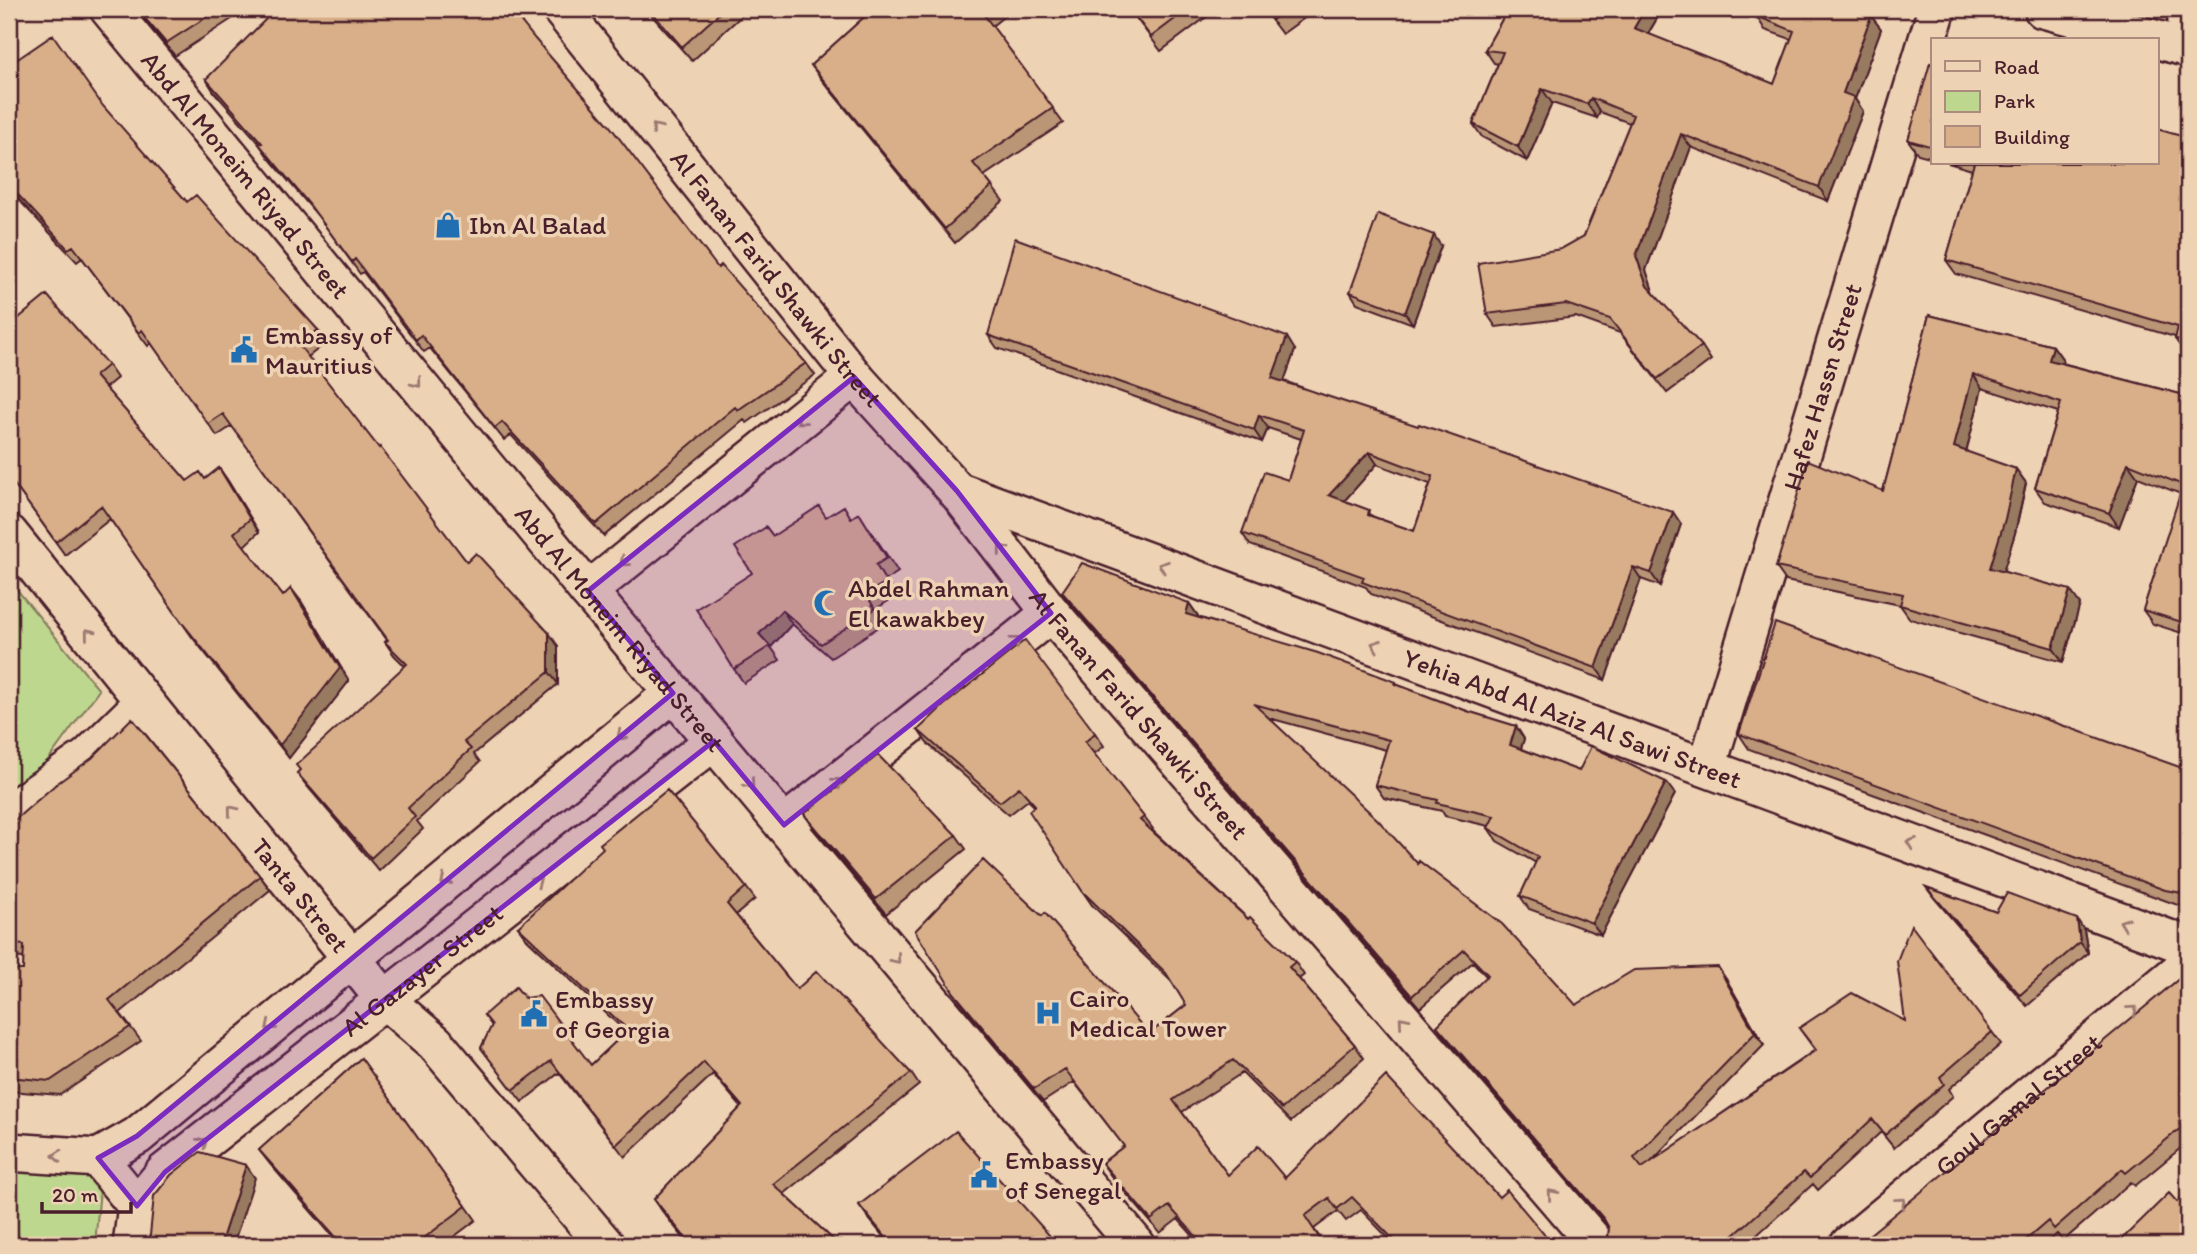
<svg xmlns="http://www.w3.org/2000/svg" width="2197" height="1254" viewBox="0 0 2197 1254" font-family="Itim,sans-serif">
  <rect width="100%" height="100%" fill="#edd2b4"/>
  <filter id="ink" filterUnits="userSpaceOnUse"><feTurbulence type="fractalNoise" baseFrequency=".0143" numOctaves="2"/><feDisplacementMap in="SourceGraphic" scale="14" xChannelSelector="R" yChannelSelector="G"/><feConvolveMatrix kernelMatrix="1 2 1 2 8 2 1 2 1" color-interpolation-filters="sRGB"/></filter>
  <g filter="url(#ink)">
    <path fill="#bed78e" stroke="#847b5c" stroke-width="2" d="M 9,580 L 99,690 L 19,800 L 9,798 Z
      M 9,1171 L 101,1177 L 95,1245 L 9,1245 Z"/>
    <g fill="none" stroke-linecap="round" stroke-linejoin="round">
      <g stroke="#4a1f2b" stroke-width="42">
        <g id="minor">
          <path id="s1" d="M 109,9 L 588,591 L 1136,1245"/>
          <path id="s2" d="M 561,9 L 854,377 L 957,491 L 1051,613 L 1597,1245"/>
          <path d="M 2043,9 L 2188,48"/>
          <path d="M 2187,9 L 2187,47"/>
          <path id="s3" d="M 957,491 L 2188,946"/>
          <path id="s4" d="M 9,534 L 385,1000 L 435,1043 L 605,1245"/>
          <path d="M 588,591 L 854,377"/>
          <path id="s5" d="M 1707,767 L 1937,9"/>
          <path d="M 9,810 L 17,807 L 88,757 L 144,702"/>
          <path d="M 784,825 L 1051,613"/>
          <path d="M 9,1152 L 98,1158 L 137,1206 L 132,1245"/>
          <path d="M 98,1158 L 137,1136 L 673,693"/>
          <path id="s6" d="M 137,1206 L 165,1172 L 714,741"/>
          <path id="s7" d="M 1849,1245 L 2188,964"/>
        </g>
      </g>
      <use href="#minor" stroke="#edd2b4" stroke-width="37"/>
    </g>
    <path fill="#ba9676" stroke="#4a1f2b" stroke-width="2" fill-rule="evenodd" d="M 136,9 L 247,9 L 175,56 Z
      M 646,9 L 749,9 L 692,61 Z
      M 873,9 L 1013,9 L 992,26 L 1063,123 L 984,176 L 1003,201 L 955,243 L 821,79 L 811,65 Z
      M 1129,9 L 1217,9 L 1161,51 Z
      M 1263,9 L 1317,9 L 1282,34 Z
      M 1508,9 L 1655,9 L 1659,15 L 1648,34 L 1774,84 L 1791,39 L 1765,30 L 1757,17 L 1721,9 L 1854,9 L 1871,16 L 1881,29 L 1855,99 L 1863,111 L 1828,201 L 1691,147 L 1646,270 L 1654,295 L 1702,346 L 1711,360 L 1667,393 L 1620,333 L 1576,317 L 1496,327 L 1487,314 L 1561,249 L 1584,236 L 1630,123 L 1600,112 L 1597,118 L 1552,103 L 1527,161 L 1482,137 L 1473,124 L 1498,64 L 1494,63 L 1485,50 Z
      M 1933,64 L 1933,158 L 1918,154 L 1908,140 Z
      M 206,79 L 718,268 L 806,363 L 815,375 L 747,423 L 744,420 L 604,536 L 511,435 L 504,440 L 430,348 L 424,352 L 363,272 L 360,274 L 318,216 L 268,157 L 259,144 L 260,144 L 214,92 Z
      M 103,107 L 187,202 L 318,330 L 327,342 L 308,357 L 467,562 L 558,646 L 558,684 L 474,754 L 480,762 L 417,821 L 423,829 L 379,871 L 306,785 L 297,773 L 405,666 L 394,655 L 385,642 L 387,640 L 232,426 L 217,436 L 151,343 L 148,346 L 82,258 L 77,262 L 20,201 L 9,185 Z
      M 2188,138 L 2188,354 L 2185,353 L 2175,339 L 2175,337 L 1956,274 L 1946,260 L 1972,170 L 1948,163 L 2157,163 Z
      M 1441,246 L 1413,324 L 1357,303 L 1350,292 Z
      M 1929,315 L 2053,346 L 2063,360 L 2062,363 L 2188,396 L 2188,635 L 2153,624 L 2143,610 L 2181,494 L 2138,477 L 2119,527 L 2045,502 L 2035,488 L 2058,412 L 1982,388 L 1966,452 L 2016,469 L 2026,483 L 2015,533 L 2003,571 L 2080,604 L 2063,662 L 1910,619 L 1900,605 L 1786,581 L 1776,567 L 1883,491 Z
      M 9,326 L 108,365 L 117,378 L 105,388 L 187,481 L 205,479 L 219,468 L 228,481 L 259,532 L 244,546 L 283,596 L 301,601 L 349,681 L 289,758 L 192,637 L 110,519 L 65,555 L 9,477 Z
      M 988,335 L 1295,350 L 1284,381 L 1681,524 L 1660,586 L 1641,579 L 1605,680 L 1371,594 L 1366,587 L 1250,545 L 1242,533 L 1288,480 L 1301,439 L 1268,428 L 1262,442 L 997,348 ZM 1377,464 L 1430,484 L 1414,531 L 1374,517 L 1344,501 Z
      M 827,517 L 852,518 L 869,528 L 898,572 L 886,580 L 896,596 L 876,609 L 885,623 L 831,658 L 792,624 L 771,647 L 780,660 L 744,683 L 734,669 L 752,573 L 766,527 L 773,536 Z
      M 1062,592 L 1189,603 L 1198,616 L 1198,617 L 1396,682 L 1398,685 L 1467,711 L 1516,726 L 1524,739 L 1521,749 L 1579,771 L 1675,794 L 1601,935 L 1529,909 L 1520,896 L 1536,863 L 1497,841 L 1488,828 L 1489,826 L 1445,816 L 1442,811 L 1384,798 L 1375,785 L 1386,750 L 1269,718 L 1418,864 L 1576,1005 L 1726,979 L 1764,1045 L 1651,1162 L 1815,1050 L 1799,1028 L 1905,1021 L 1992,1032 L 2001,1044 L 1949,1089 L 1953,1096 L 1894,1148 L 1881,1132 L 1818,1190 L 1813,1184 L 1746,1245 L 1612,1245 L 1608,1239 L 1609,1228 L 1607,1224 L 1446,1038 L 1437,1026 L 1487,977 L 1473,962 L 1420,1008 L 1071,604 Z
      M 918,730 L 1095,733 L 1104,746 L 1094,754 L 1144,817 L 1153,829 L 1152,830 L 1295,962 L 1304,975 L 1299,979 L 1355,1045 L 1364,1058 L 1291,1122 L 1242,1073 L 1182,1112 L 1228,1175 L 1285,1178 L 1499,1197 L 1553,1245 L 1395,1245 L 1361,1210 L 1346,1221 L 1338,1211 L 1314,1229 L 1325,1245 L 1201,1245 L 1178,1219 L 1160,1233 L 1111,1176 L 1102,1163 L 1124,1146 L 1074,1082 L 1043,1102 L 963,1005 L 954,993 L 1149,1034 L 1186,1005 L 1173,983 L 1092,905 L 1083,892 L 1034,806 L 1028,800 L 1009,815 L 927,743 Z
      M 1739,734 L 2188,770 L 2188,907 L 2175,904 L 1749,749 Z
      M 804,814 L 956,835 L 966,849 L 886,914 L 814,828 Z
      M 9,825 L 260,876 L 270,890 L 120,1013 L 141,1041 L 60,1095 L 9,1091 L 9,970 L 23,970 L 24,958 L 9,957 Z
      M 746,887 L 755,899 L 736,915 L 797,989 L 911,1073 L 919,1085 L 784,1194 L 839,1245 L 689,1245 L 662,1211 L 654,1199 L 741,1107 L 713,1074 L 625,1157 L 559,1073 L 522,1102 L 481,1048 L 492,1026 L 484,1015 L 525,998 L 591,1065 L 626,1032 L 527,939 L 518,927 Z
      M 1926,887 L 1996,912 L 2084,930 L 2088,953 L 2027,1006 L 1934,898 Z
      M 2188,981 L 2188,1142 L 2135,1186 L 2131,1182 L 2063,1241 L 2057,1234 L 2044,1245 L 1857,1245 Z
      M 361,1058 L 476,1220 L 443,1245 L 340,1245 L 270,1164 L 259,1150 Z
      M 859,1205 L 1058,1245 L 890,1245 L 869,1219 Z"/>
    <path fill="#977a60" stroke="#4a1f2b" stroke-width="2" d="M 1645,9 L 1655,9 L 1659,15 L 1643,42 L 1634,28 Z
      M 1871,16 L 1881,29 L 1855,99 L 1863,111 L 1828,201 L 1819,187 L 1843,93 Z
      M 1542,89 L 1552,103 L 1527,161 L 1518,147 Z
      M 1591,98 L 1600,112 L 1597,118 L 1587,104 Z
      M 1681,134 L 1691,147 L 1646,270 L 1656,300 L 1647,286 L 1636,256 Z
      M 1434,235 L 1441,246 L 1413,324 L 1405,313 Z
      M 1287,337 L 1295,350 L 1281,390 L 1272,378 Z
      M 2053,346 L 2063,360 L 2059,374 L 2049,360 Z
      M 1973,374 L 1982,388 L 1964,461 L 1954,447 Z
      M 1259,415 L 1268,428 L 1262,442 L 1254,430 Z
      M 1369,452 L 1377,464 L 1338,508 L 1329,495 Z
      M 2128,463 L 2138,477 L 2119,527 L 2109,513 Z
      M 219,468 L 228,481 L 259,532 L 250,519 Z
      M 2016,469 L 2026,483 L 2015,533 L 2000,582 L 1990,568 Z
      M 1673,512 L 1681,524 L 1660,586 L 1651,573 Z
      M 1633,567 L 1641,579 L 1605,680 L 1596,668 Z
      M 291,588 L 301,601 L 349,681 L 289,758 L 280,745 Z
      M 2070,590 L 2080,604 L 2063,662 L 2053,648 Z
      M 1189,603 L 1198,616 L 1195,627 L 1186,614 Z
      M 782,610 L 792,624 L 771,647 L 759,634 Z
      M 549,633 L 558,646 L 558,684 L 549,672 Z
      M 1516,726 L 1524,739 L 1518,757 L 1510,745 Z
      M 1666,782 L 1675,794 L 1601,935 L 1592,923 Z
      M 2077,919 L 2084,930 L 2088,953 L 2080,942 Z
      M 1718,967 L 1726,979 L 1764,1045 L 1755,1033 Z
      M 246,1165 L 255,1178 L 233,1245 L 220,1245 Z"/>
    <path fill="#d8af89" stroke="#4a1f2b" stroke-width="2" fill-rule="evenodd" d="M 137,9 L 219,9 L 166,43 Z
      M 276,9 L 511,9 L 535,39 L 609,125 L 718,268 L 721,265 L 806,363 L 738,410 L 735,407 L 596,524 L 502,422 L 495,428 L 421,335 L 416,340 L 355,259 L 352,262 L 309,204 L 259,144 L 262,143 L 206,79 Z
      M 649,9 L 724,9 L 682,47 Z
      M 873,9 L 986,9 L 982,12 L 1053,108 L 973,163 L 992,186 L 945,229 L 811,65 Z
      M 1130,9 L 1188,9 L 1151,37 Z
      M 1264,9 L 1287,9 L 1272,20 Z
      M 1508,9 L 1645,9 L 1634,28 L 1774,84 L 1794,31 L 1756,16 L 1759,9 L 1854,9 L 1871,16 L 1843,93 L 1854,97 L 1819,187 L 1681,134 L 1636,256 L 1647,286 L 1702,346 L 1657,379 L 1610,319 L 1566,304 L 1487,314 L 1478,263 L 1561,249 L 1584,236 L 1633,115 L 1591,98 L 1587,104 L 1542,89 L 1518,147 L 1473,124 L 1503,52 L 1485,50 Z
      M 53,35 L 103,106 L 187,202 L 196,195 L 318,330 L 299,345 L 379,448 L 380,447 L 467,562 L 476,553 L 549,633 L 549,672 L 464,742 L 471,749 L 408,808 L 415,817 L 371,858 L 297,773 L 300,770 L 296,765 L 407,664 L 385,642 L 388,640 L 223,414 L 208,424 L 142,330 L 139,333 L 73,246 L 68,249 L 9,185 L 9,65 Z
      M 1930,63 L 1933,64 L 1933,147 L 1908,140 Z
      M 2157,129 L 2188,138 L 2188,342 L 2175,339 L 2178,327 L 1946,260 L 1974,163 L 2157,163 Z
      M 1378,214 L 1434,235 L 1405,313 L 1350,292 Z
      M 1015,238 L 1287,337 L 1272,378 L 1418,426 L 1419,424 L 1673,512 L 1651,573 L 1633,567 L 1596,668 L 1362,582 L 1364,577 L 1242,533 L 1264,472 L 1288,480 L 1304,430 L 1259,415 L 1254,430 L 988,335 ZM 1369,452 L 1433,476 L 1414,531 L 1368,515 L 1369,510 L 1329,495 Z
      M 47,295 L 108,365 L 95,376 L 187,481 L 200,472 L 205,479 L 219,468 L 250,519 L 234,533 L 283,596 L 291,588 L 340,668 L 280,745 L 183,624 L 101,506 L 56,542 L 9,477 L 9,326 Z
      M 1929,315 L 2053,346 L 2049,360 L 2188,396 L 2188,624 L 2143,610 L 2183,485 L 2128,463 L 2109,513 L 2035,488 L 2061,403 L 1973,374 L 1954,447 L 2016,469 L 2005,519 L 1990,568 L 2070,590 L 2053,648 L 1900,605 L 1903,594 L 1776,567 L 1808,460 L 1883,491 Z
      M 819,506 L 826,517 L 844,506 L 851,518 L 859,513 L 887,558 L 876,565 L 886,582 L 866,594 L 875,609 L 821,644 L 782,610 L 759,634 L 770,646 L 734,669 L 696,609 L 752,573 L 735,547 L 766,527 L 773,536 Z
      M 1082,563 L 1189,603 L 1186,614 L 1318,653 L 1396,682 L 1395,684 L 1467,711 L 1516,726 L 1510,745 L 1579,771 L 1591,746 L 1666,782 L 1592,923 L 1520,896 L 1538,857 L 1488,828 L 1494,816 L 1437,803 L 1438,800 L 1375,785 L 1389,740 L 1254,704 L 1378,820 L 1418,864 L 1419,861 L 1502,924 L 1576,1005 L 1634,970 L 1718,967 L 1755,1033 L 1634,1158 L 1642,1168 L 1816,1050 L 1799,1028 L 1852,993 L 1905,1021 L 1897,961 L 1911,925 L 1992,1032 L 1940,1077 L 1944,1084 L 1885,1135 L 1872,1119 L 1810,1178 L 1804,1172 L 1732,1237 L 1738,1243 L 1736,1245 L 1613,1245 L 1608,1239 L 1609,1228 L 1604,1219 L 1437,1026 L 1488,975 L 1464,950 L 1412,996 L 1062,592 Z
      M 1775,623 L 2188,770 L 2188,894 L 2165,890 L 1739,734 Z
      M 1025,640 L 1095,733 L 1085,742 L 1144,817 L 1140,820 L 1248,919 L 1250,917 L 1295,962 L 1289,967 L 1355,1045 L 1282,1109 L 1233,1060 L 1173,1100 L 1228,1175 L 1258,1146 L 1285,1178 L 1386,1076 L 1499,1197 L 1507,1190 L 1553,1245 L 1399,1245 L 1352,1197 L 1337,1209 L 1329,1198 L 1305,1216 L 1324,1245 L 1204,1245 L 1169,1206 L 1151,1220 L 1102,1163 L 1124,1146 L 1065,1069 L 1034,1089 L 954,993 L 915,931 L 983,860 L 1042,916 L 1045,913 L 1149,1034 L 1186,1005 L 1166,973 L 1083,892 L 1029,811 L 1035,805 L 1019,787 L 1000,802 L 918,730 L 943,706 Z
      M 132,718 L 260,876 L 109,1000 L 130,1027 L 50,1081 L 9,1077 L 9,970 L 23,970 L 24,945 L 9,943 L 9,825 L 55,785 L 92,758 Z
      M 878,755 L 956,835 L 876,899 L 804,814 Z
      M 667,790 L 746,887 L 727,904 L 797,989 L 817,971 L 911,1073 L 773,1184 L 839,1245 L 691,1245 L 654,1199 L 742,1106 L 704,1062 L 616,1145 L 551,1061 L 513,1090 L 481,1048 L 492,1025 L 484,1015 L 516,987 L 525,998 L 539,996 L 591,1065 L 628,1030 L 518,927 L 603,848 L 600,844 Z
      M 1926,887 L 1996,912 L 2007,893 L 2077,919 L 2080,942 L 2020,995 Z
      M 2180,978 L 2188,981 L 2188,1122 L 2126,1173 L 2122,1169 L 2054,1229 L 2048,1221 L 2020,1245 L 1857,1245 Z
      M 361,1058 L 466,1206 L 415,1245 L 343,1245 L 259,1150 Z
      M 956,1131 L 1058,1245 L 892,1245 L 859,1205 Z
      M 200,1152 L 246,1165 L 220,1245 L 149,1245 L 154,1196 L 171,1175 Z
      M 2188,1190 L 2188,1245 L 2116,1245 L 2169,1193 L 2177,1202 Z"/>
    <defs><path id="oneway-chevron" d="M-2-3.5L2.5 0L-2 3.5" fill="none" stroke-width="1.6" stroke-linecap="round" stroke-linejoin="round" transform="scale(1.75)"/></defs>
    <g stroke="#9c7870">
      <use href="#oneway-chevron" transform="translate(656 128) rotate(-129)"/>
      <use href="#oneway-chevron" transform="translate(417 383) rotate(51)"/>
      <use href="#oneway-chevron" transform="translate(801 420) rotate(141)"/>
      <use href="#oneway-chevron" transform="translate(1002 549) rotate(-127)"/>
      <use href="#oneway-chevron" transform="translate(624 562) rotate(141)"/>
      <use href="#oneway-chevron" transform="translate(1163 566) rotate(-160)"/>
      <use href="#oneway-chevron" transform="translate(89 633) rotate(-129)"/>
      <use href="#oneway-chevron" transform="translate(1016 641) rotate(-38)"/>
      <use href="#oneway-chevron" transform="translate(1376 645) rotate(-160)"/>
      <use href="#oneway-chevron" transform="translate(621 736) rotate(140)"/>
      <use href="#oneway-chevron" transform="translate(838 782) rotate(-38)"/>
      <use href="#oneway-chevron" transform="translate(750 784) rotate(50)"/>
      <use href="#oneway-chevron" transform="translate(232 810) rotate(-129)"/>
      <use href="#oneway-chevron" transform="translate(1911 843) rotate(-160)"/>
      <use href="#oneway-chevron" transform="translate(445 881) rotate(140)"/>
      <use href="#oneway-chevron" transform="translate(537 881) rotate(-38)"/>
      <use href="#oneway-chevron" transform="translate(2124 923) rotate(-160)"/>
      <use href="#oneway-chevron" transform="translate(896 959) rotate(50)"/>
      <use href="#oneway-chevron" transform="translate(2133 1010) rotate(-40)"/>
      <use href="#oneway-chevron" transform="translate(1403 1021) rotate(-131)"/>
      <use href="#oneway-chevron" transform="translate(270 1026) rotate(140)"/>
      <use href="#oneway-chevron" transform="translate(203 1142) rotate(-38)"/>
      <use href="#oneway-chevron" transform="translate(57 1156) rotate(-176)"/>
      <use href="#oneway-chevron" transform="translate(1552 1194) rotate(-131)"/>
      <use href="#oneway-chevron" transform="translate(1901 1202) rotate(-40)"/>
    </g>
  </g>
  <path fill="#7b2cbf" fill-opacity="0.2" stroke="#7b2cbf" stroke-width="5" stroke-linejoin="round" d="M 854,377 L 957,491 L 1051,613 L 784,825 L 714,741 L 165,1172 L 137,1206 L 98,1158 L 137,1136 L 673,693 L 588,591 Z"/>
  <defs>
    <g id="shop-bare" transform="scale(2.1)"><path d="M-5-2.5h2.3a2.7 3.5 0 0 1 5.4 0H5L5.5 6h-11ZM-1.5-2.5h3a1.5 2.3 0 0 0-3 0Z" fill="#1f6fb2" stroke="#edd2b4" stroke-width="2.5" paint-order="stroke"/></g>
    <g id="civic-bare" transform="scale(2.1)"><path d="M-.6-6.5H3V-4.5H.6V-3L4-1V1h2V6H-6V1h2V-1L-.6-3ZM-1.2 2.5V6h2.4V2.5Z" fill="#1f6fb2" stroke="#edd2b4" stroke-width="2.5" paint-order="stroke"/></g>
    <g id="mosque-bare" transform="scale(2.1)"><path d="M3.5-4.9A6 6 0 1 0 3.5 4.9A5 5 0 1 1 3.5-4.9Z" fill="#1f6fb2" stroke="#edd2b4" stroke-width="2.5" paint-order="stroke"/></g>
    <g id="hospital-bare" transform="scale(2.1)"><path d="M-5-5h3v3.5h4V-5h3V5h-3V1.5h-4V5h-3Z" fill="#1f6fb2" stroke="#edd2b4" stroke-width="2.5" paint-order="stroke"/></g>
  </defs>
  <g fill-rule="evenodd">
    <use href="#shop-bare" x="448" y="225"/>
    <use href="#civic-bare" x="244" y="350"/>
    <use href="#mosque-bare" x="827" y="603"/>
    <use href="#hospital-bare" x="1048" y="1013"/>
    <use href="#civic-bare" x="534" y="1014"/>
    <use href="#civic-bare" x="984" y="1175"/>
  </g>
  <g text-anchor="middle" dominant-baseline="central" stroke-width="7" stroke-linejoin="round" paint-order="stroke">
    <g font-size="26" fill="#4a1f2b" stroke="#edd2b4">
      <text stroke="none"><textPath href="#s1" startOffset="215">Abd Al Moneim Riyad Street</textPath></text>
      <text stroke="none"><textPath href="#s2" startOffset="345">Al Fanan Farid Shawki Street</textPath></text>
      <text stroke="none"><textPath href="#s5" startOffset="397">Hafez Hassn Street</textPath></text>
      <text stroke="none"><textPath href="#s1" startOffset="803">Abd Al Moneim Riyad Street</textPath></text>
      <text stroke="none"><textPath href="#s2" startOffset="912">Al Fanan Farid Shawki Street</textPath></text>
      <text stroke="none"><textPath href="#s3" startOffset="656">Yehia Abd Al Aziz Al Sawi Street</textPath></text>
      <text stroke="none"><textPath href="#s4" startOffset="464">Tanta Street</textPath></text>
      <text stroke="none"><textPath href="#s6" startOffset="371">Al Gazayer Street</textPath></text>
      <text stroke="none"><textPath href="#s7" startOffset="220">Goul Gamal Street</textPath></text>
    </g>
    <g font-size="26" fill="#4a1f2b" stroke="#edd2b4" text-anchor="start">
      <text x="469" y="225">Ibn Al Balad</text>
      <text x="265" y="335">Embassy of<tspan x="265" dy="30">Mauritius</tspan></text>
      <text x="848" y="588">Abdel Rahman<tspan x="848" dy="30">El kawakbey</tspan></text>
      <text x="1069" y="998">Cairo<tspan x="1069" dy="30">Medical Tower</tspan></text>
      <text x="555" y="999">Embassy<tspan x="555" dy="30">of Georgia</tspan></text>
      <text x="1005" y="1160">Embassy<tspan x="1005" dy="30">of Senegal</tspan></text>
    </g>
  </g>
  <rect width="2197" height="1254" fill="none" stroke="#edd2b4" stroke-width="35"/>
  <rect x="18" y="18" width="2162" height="1219" fill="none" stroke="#4a1f2b" stroke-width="2.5" filter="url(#ink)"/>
  <rect x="1931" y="38" width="228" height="126" fill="#edd2b4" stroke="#ac8a7d" stroke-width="2"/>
  <rect x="1945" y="61" width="35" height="10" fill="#edd2b4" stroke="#ac8a7d" stroke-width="2"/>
  <text x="1994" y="74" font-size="21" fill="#4a1f2b">Road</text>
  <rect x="1945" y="91" width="35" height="21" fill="#bed78e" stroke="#ac8a7d" stroke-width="2"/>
  <text x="1994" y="108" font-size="21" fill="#4a1f2b">Park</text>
  <rect x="1945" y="126" width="35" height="21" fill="#d8af89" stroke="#ac8a7d" stroke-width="2"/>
  <text x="1994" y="144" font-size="21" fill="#4a1f2b">Building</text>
  <path d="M42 1202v10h89v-10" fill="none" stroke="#4a1f2b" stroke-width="3.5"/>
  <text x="52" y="1202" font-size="21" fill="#4a1f2b" stroke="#edd2b4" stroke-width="5" paint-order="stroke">20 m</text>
</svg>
